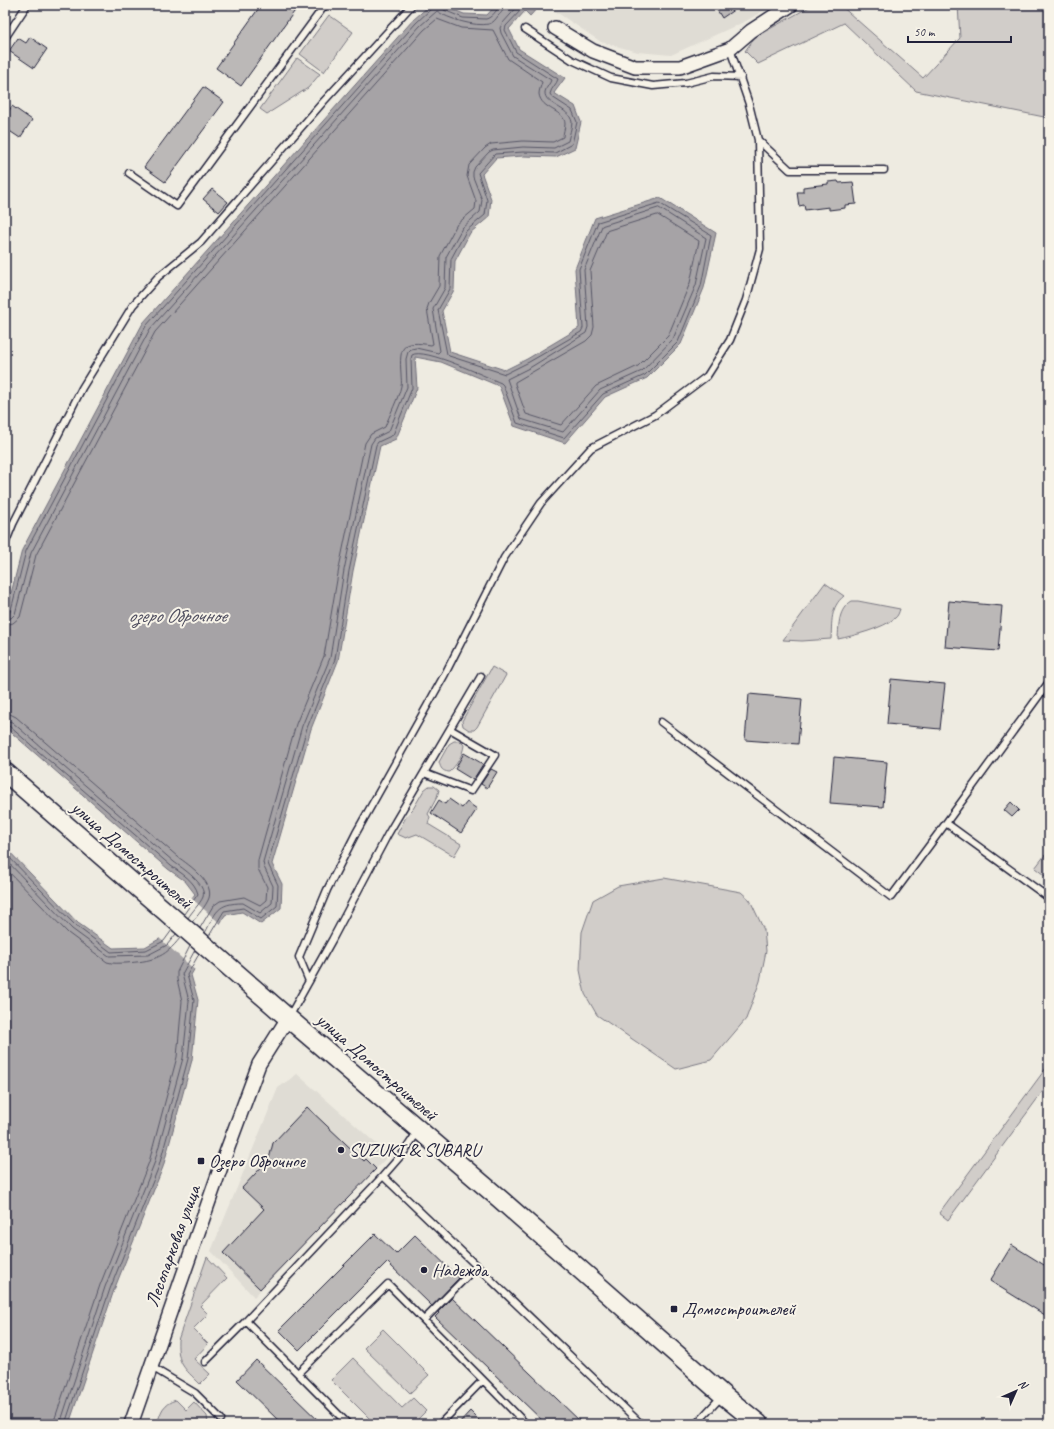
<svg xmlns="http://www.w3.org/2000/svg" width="1054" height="1429" viewBox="0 0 1054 1429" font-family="Caveat,sans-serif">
  <rect width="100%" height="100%" fill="#eeebe1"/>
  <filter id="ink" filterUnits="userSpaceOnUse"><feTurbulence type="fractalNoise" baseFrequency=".025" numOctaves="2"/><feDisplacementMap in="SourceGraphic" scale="8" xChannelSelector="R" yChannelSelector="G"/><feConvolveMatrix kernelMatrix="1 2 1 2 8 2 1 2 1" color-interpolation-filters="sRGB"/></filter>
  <g filter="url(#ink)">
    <path fill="#dfdcd4" d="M 546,5 L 773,5 L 746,21 L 671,55 L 638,52 L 601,42 Z
      M 297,1074 L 389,1155 L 254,1297 L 211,1251 L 278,1088 Z"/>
    <path fill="#d1cdc9" stroke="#7a7882" d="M 813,5 L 840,5 L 923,78 L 960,38 L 958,5 L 1049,5 L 1049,118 L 916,91 L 844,23 L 758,64 L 745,51 L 755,37 Z
      M 329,15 L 353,32 L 324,72 L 300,54 Z
      M 297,58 L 320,74 L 308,88 L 267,114 L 260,109 Z
      M 825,583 L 844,596 C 830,607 832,623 831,639 L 802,641 L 783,640 Z
      M 852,601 L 858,601 L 900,609 C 899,612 898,616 895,618 C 884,628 853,636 838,639 C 839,624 838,609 852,601 Z
      M 492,667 L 506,675 L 477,727 L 474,730 L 469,730 L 463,726 L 462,721 Z
      M 454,741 L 460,741 L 464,745 C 463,755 456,766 449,772 C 442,771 441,769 439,762 L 449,744 Z
      M 429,786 L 434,786 L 439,790 L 437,797 L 428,814 L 430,817 L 428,824 L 461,844 L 454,856 L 417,834 L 406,838 L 397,834 L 407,815 L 413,809 L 424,790 Z
      M 1045,855 L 1049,858 L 1049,879 L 1035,868 Z
      M 664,878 L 741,892 L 750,900 L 764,930 L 766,951 L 760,981 L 746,1019 L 711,1060 L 676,1069 L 597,1015 L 585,994 L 580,970 L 582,932 L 593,900 L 618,886 Z
      M 1049,1064 L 1049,1083 L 948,1220 L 939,1213 Z
      M 207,1257 L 227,1278 L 200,1306 L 208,1314 L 193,1329 L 208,1344 L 194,1359 L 210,1374 L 200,1384 C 184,1368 177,1364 178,1340 Z
      M 383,1329 L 429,1375 L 410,1393 L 364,1348 Z
      M 353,1358 L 402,1408 L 413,1398 L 426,1411 L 413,1424 L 375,1424 L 331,1380 Z
      M 176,1400 L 186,1410 L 194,1402 L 207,1416 L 208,1424 L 157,1424 C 161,1412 162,1404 176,1400 Z"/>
    <path fill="#a6a3a6" stroke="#716f7b" d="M 496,5 L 540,5 L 530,16 L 525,11 L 509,29 L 519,49 L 565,78 L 554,93 L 575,106 L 581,122 L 575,148 L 556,157 L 523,156 L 496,158 L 482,174 L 491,199 L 489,217 L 470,233 L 455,261 L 454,290 L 442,311 L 450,352 L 505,370 L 527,359 L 579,328 L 575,269 L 595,218 L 660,198 L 716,233 L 704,288 L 681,344 L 647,378 L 605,397 L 565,443 L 514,426 L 499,386 L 441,362 L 415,357 L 417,388 L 396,439 L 380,446 L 353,571 L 338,661 L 311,729 L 272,864 L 282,884 L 281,908 L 261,924 L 242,912 L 225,915 L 191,975 L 198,1000 L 192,1060 L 163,1167 L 114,1290 L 69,1424 L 5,1424 L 5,847 L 78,923 L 113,948 L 145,947 L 161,938 L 195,894 L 185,881 L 168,869 L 5,727 L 5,617 L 22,550 L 143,323 L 413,20 L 429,6 L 444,6 L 464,14 L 487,15 Z"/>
    <path fill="#eeebe1" d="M 190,897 L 222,925 L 196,971 L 158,937 L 160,936 Z"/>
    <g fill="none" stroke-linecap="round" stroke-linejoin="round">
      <path stroke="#575666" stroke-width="1" d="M 442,5 L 444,10 L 463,18 L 486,19 C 491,18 498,10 499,5
        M 659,208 L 706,238 L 696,285 L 673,339 L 642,371 L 600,390 L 563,432 L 521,419 L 507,379 L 531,367 L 586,333 L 588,327 L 584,270 L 602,226 Z
        M 658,215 L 699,241 L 690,283 L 668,336 L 638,366 L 596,386 L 561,425 L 526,414 L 515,384 L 515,382 L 586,341 L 592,335 L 594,327 L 590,271 L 607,231 Z
        M 5,614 L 9,613 L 11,610 L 26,551 L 146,326 L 416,23 L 431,9 L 432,5
        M 5,619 L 11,618 L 15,614 L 31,553 L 150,329 L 420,26 L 437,11 C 448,19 475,27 489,24 C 493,23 496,19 498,16 C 502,12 504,10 504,5
        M 5,625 L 13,623 L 20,617 L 36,555 L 155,332 L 424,30 L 437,19 L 461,28 L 493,30 L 508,59 L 542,82 C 541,86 539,90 539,94 C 541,110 565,110 565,124 C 565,128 563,133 563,137 L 553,142 L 523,141 L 491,144 L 485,148 L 469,165 L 467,176 L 476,201 L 475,209 L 457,224 L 440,256 L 439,286 L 429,303 L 427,309 L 433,344 L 431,345 C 402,340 399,346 401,374 C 401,378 402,383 401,386 C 399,397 389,416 385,427 L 371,434 L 365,443 L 339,568 L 324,656 L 296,724 L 258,860 L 258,869 L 267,887 L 266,900 L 260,905 L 244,897 L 220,901 L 213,906 L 200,928
        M 5,714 L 10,714 L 16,717 L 178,857 C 189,865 214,882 209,898 C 206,906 198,915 192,922
        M 5,720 L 12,722 L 174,862 C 182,868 207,884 203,897 C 200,904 192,911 188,918
        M 5,725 L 9,726 L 171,866 C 181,873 195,881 198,894 L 184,914
        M 5,853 L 75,925 L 111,952 L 146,950 L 164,941 L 172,930
        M 5,859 L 72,929 L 109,956 L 148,955 L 167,945 L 176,934
        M 5,868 L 68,933 L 107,962 C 113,964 119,963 126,963 C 151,961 164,959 180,938
        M 205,933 C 216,912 217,903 243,903 L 260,913 L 272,903 L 273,886 L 264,867 L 263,862 L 302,726 L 330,658 L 344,570 L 371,444 L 375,438 L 389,431 L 407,387 L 406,359 L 408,352 L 411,349 L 416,348 L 438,353 L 440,351 L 433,309 L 445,288 L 446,257 L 462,228 L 480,212 L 482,200 L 473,177 L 473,172 L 475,167 L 489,152 L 493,150 L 523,147 L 554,148 L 568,141 C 569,136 572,127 572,122 C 569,107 544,105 545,92 C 546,87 550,84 551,80 L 513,56 L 501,33 L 500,28 L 502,24 L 519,5
        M 209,936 L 224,911 L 243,908 L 261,919 L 277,906 L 278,885 L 269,866 L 268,863 L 307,728 L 335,659 L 349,571 L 376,445 L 378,442 L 393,435 L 412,388 L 411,359 L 412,355 C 424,347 486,377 501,383 L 503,385 L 517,423 L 564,438 L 603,394 L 645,375 L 678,342 L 701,286 L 711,235 L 659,203 L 598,222 L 579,269 L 583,328 L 581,332 L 529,362 L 505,374 L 449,356 L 447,354 L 438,310 L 450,289 L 451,259 L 466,231 L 485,215 L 487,200 L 478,173 L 495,154 L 523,152 L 555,153 L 572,144 L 577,122 L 572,110 L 552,97 L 550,94 C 551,88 557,84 558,79 L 516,52 L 505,30 L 506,26 L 522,9 L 525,8 L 530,9 L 535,5
        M 54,1424 L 55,1418 L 100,1285 L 149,1162 L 177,1057 L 182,1001 L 177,979 L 177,972 L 190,946
        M 60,1424 L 105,1287 L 154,1164 L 183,1058 L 189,1001 L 182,974 L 195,950
        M 65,1424 L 110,1289 L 159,1166 L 188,1059 L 194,1000 L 187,975 L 199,954"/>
    </g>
    <path fill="#bbb8b7" stroke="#22223b" d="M 261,5 L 299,5 L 241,86 L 216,68 Z
      M 714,5 L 741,5 L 722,18 Z
      M 30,37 L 47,49 L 34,68 L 9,51 L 18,38 L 26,43 Z
      M 203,87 L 224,102 L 165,182 L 144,167 Z
      M 12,106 L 32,120 L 20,138 L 5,128 L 5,116 Z
      M 838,181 L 839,183 L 853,182 L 856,204 L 845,205 L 845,208 L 829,210 L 829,207 L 805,210 L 804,205 L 799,206 L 797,192 L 803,192 L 803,187 L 828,184 L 828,182 Z
      M 212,189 L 228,202 L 219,212 L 203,199 Z
      M 949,601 L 1002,606 L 998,651 L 945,647 Z
      M 891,679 L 945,684 L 940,729 L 887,724 Z
      M 749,694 L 802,699 L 798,744 L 745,740 Z
      M 464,753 L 483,764 L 473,780 L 455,769 Z
      M 834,757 L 887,762 L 883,807 L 830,803 Z
      M 491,769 L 497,772 L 487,788 L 481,784 Z
      M 449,799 L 462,808 L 467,802 L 477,809 L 461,833 L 431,813 L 439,800 L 445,804 Z
      M 1011,802 L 1019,810 L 1012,817 L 1004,810 Z
      M 307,1107 L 364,1161 L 366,1159 L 376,1169 L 260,1289 L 223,1253 L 264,1209 L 242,1188 L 269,1159 L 273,1143 Z
      M 375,1234 L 396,1254 L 415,1235 L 459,1278 L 432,1306 L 387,1262 L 299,1350 L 279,1330 Z
      M 1012,1245 L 1049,1268 L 1049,1309 L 1045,1315 L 990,1281 Z
      M 452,1298 L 583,1424 L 546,1424 L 435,1317 L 439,1313 L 438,1312 Z
      M 256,1360 L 322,1424 L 282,1424 L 237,1380 Z
      M 470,1411 L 483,1424 L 458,1424 Z"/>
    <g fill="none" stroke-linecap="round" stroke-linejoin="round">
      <g stroke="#22223b" stroke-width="9">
        <path id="lane" d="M 525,29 L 572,60 L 611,78 L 653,86 L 686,83 L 714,76 L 741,77
          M 5,38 L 27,5
          M 758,140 L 790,170 L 884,170
          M 129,173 L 177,206 L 325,5
          M 5,544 L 13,524 L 82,388 L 133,305 L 158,277 L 201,242 L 324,101 L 412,5
          M 1049,682 L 946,823 L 1049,898
          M 661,722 L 891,897 L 946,823
          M 424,773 L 471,791 L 495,755 L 450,729
          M 309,981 L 299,957 L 327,890 L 356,833 L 445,674 L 504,558 L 541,503 L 591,448 L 655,415 L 707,376 L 730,340 L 746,300 L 760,249 L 758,140 L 749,104 L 730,49
          M 289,1017 L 332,940 L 388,834 L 481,676
          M 383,1176 L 641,1424
          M 424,1320 L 477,1266
          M 246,1321 L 348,1424
          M 205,1362 L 246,1321 L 383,1176 L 404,1152 L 418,1131
          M 150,1366 L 195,1393 L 221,1419
          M 298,1373 L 388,1284 L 483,1380 L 440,1424
          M 483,1380 L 526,1424
          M 696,1424 L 722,1396"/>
      </g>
      <g stroke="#22223b" stroke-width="16">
        <path id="street" d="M 555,28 L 593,51 L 635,67 L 680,67 L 730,49 L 751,31 L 791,5
          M 131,1424 L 223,1161 L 259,1064 L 288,1018"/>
      </g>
      <g stroke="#22223b" stroke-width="21">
        <path id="secondary" d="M 5,772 L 288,1018 L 500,1199 L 723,1395 L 759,1424"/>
      </g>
      <use href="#lane" stroke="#f7f3e8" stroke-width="6"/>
      <use href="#street" stroke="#f7f3e8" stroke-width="13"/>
      <use href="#secondary" stroke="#f7f3e8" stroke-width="18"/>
    </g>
  </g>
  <g fill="#22223b" stroke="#f7f3e8" stroke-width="1.5">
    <circle cx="341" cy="1150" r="4"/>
    <rect x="197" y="1157" width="8" height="8" rx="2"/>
    <circle cx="424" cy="1270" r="4"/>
    <rect x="670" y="1305" width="8" height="8" rx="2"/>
  </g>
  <g text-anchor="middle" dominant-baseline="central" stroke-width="4" stroke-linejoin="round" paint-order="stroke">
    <g font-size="19" fill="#22223b" stroke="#f7f3e8">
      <text transform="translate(132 855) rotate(41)">улица Домостроителей</text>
      <text transform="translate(377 1067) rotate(41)">улица Домостроителей</text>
      <text transform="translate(173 1246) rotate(-70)">Лесопарковая улица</text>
    </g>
    <g font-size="19" fill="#22223b" stroke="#f7f3e8" text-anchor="start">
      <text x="349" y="1150">SUZUKI &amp; SUBARU</text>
      <text x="209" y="1161">Озеро Оброчное</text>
      <text x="432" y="1270">Надежда</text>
      <text x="682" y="1309">Домостроителей</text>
    </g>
    <g font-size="20" font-style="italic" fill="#504f60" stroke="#f7f3e8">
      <text x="177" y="615">озеро Оброчное</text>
    </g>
  </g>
  <rect width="1054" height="1429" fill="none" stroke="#f7f3e8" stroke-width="20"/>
  <rect x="10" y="10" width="1034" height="1409" fill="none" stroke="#22223b" stroke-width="1.5" filter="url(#ink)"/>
  <g transform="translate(1016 1391) rotate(45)" stroke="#f7f3e8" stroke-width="3" paint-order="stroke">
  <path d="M0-3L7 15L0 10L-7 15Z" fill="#22223b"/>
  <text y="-6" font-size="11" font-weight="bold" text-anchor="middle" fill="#22223b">N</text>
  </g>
  <path d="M908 36v6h103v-6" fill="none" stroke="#22223b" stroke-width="2"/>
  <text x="914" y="36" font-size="12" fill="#22223b" stroke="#f7f3e8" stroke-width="3" paint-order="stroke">50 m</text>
</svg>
